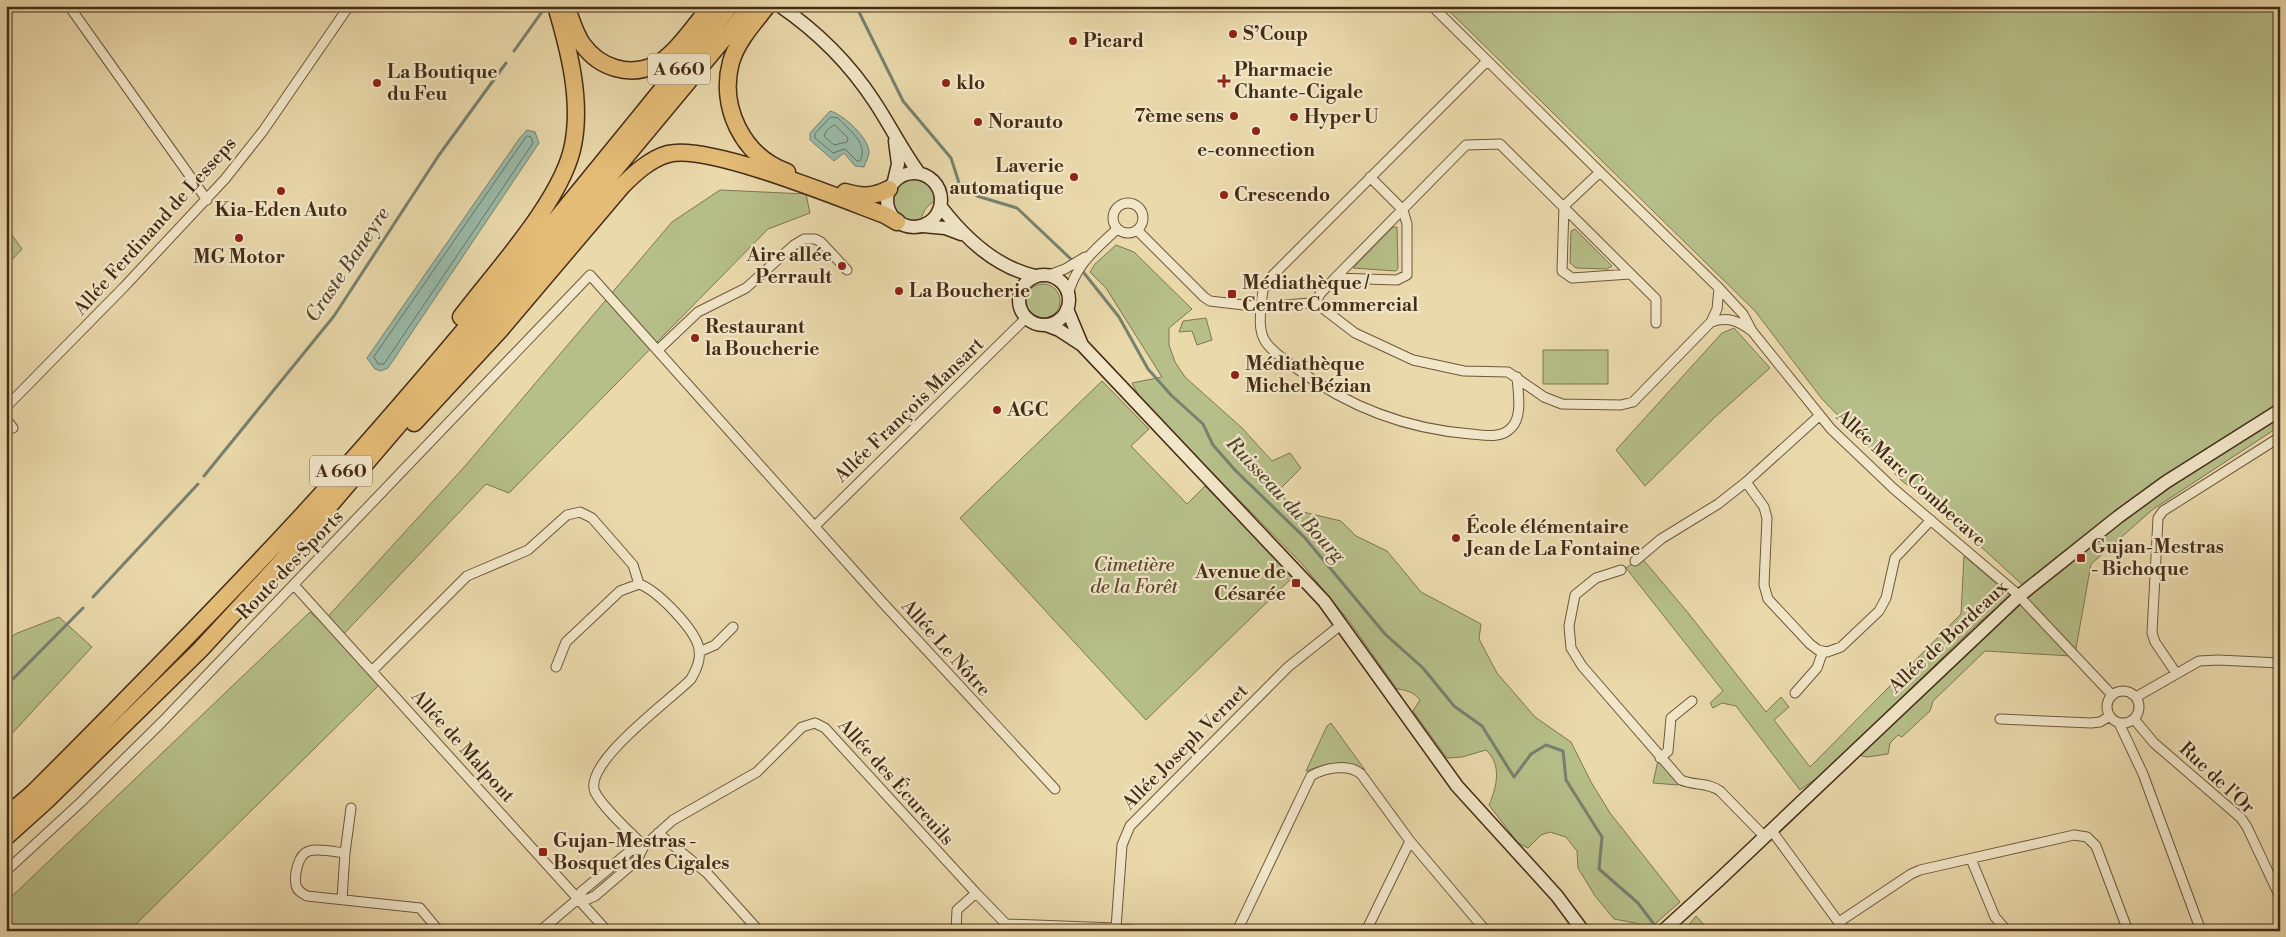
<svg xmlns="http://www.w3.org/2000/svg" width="2286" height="937" viewBox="0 0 2286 937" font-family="'Libre Bodoni',serif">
  <rect width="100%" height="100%" fill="#ead9ab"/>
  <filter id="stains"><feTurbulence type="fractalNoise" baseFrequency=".004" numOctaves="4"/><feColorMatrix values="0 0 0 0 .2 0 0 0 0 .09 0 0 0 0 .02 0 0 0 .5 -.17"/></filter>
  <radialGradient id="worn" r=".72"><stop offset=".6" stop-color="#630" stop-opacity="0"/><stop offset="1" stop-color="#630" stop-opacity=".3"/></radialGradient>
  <path fill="#b6bf89" stroke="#7e7650" d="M 1444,6 L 2280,6 L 2280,426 L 2152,510 L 2091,564 L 2075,654 L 2071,656 L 1985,651 L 1933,701 L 1930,711 L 1902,737 L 1898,735 L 1890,743 L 1888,754 L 1867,757 L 1852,754 L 2027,589 L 1941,510 L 1902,481 L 1822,399 L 1755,311 Z
    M 912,179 C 925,181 935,187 935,201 C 926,206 923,211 921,220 L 905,221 C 887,205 887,187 912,179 Z
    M 720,190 L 806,194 L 810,213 L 768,229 L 509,493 L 486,484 L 338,640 L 380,684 L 129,931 L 6,931 L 6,902 L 310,612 L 322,623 L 466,465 L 672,222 Z
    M 6,227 L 22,249 L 6,266 Z
    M 1393,227 L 1397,227 L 1398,268 L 1396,271 L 1353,268 Z
    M 1575,229 L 1612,266 L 1607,269 L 1576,268 L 1570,263 L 1571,231 Z
    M 1116,245 L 1134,252 L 1192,309 L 1169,328 L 1169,345 L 1175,362 L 1185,377 L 1242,428 L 1272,461 L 1290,453 L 1301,468 L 1281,488 L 1287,505 L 1303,512 L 1341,521 L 1356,536 L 1387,551 L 1421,592 L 1481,624 L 1479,639 L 1497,673 L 1535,717 L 1571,742 L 1591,782 L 1610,813 L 1680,902 L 1648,930 L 1635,923 L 1614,919 L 1595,896 L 1578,868 L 1577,851 L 1566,837 L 1550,832 L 1541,835 L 1528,848 L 1518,843 L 1489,805 C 1497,787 1502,764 1486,750 L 1462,757 L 1447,758 L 1413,711 L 1420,700 C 1414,692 1406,690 1397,689 L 1349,621 L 1302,564 L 1141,400 L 1132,383 L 1162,377 L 1106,288 L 1090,272 L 1095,264 Z
    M1026 301a17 17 0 1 1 34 0a17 17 0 1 1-34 0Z
    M 1206,318 L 1212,340 L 1197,345 L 1192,331 L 1179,332 L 1183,321 Z
    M 1734,328 L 1770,368 L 1715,417 L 1645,486 L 1616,450 L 1722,333 Z
    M 1543,350 L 1608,350 L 1608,384 L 1543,384 Z
    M 1102,381 L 1149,429 L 1131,446 L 1187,504 L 1205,486 L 1293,577 L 1146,720 L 960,518 Z
    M 1964,556 L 2011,596 L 1976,625 L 1824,773 L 1800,790 L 1736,706 L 1722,703 L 1713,708 L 1710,703 L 1723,691 L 1626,568 L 1641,557 L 1689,614 L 1766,712 L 1781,697 L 1789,707 L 1774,720 L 1810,767 L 1961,614 Z
    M 59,617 L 92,647 L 6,740 L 6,643 L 15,634 Z
    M 1331,723 L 1365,770 C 1340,761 1331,762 1306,771 L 1327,726 Z
    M 1659,756 L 1681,780 L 1678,785 L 1653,783 Z
    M 1696,916 L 1710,931 L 1684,931 Z"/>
  <path fill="#98baa9" stroke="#77816e" d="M 830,111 C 843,114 869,138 869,152 C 869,157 865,163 864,167 L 855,166 L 844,153 L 834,161 L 810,140 L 810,133 Z
    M 527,130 L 535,132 L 539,143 L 388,368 L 381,371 L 375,369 L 367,358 L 519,139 Z"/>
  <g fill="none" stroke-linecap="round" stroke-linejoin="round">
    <path stroke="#6e7360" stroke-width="1" d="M 831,117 L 838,118 C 849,130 869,144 860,161 L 857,161 L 845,149 L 833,153 L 815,138 L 815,134 Z
      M 835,125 L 848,138 L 847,142 L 834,145 L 824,136 L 827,130 Z
      M 527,136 L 531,137 L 533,143 L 384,364 L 378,364 L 374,357 Z"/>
    <path stroke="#77816e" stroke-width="3" d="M 856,6 L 903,101 L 951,158 L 960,186 L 977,196 L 1017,208 L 1074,262
      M 514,51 L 544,9
      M 1080,268 L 1119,317 L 1148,369 L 1171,395 L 1203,424 L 1213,445 L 1235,470 L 1305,538 L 1385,634 L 1423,668 L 1454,706 L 1482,726 L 1514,777 L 1531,754 L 1546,745 L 1563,751 L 1566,780 L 1602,837 L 1599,869 L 1638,903 L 1659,931
      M 204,476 L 334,316 L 439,155 L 506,63
      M 93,597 L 198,484
      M 6,686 L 83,608"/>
    <g stroke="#6e573b" stroke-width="11">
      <path id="street" d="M 69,6 L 207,200
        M 1432,6 L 1600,172 L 1564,206 L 1562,271 L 1572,278 L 1630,274
        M 1487,61 L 1269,279 C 1262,287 1262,297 1261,307 C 1260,318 1259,331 1265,341 C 1272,352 1286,361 1296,368 C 1348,407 1407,429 1471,434 C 1484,435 1501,439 1511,428 C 1523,417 1518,392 1517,377
        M 1600,172 L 1719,288 L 1717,309 L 1711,322
        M 1370,177 L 1403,210 L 1407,224 L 1407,275 L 1397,280 L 1335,278 L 1466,145 L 1500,144 L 1656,299 L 1656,323
        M1113 218a15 15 0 1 1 30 0a15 15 0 1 1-30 0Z
        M 1137,230 L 1204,297 L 1210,301 L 1261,307 L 1310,303 L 1321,307 L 1355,333 L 1413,360 L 1464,371 L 1508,372 L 1544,397 L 1562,404 L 1621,405 L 1633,402 L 1711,322 C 1728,316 1738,321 1752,331 L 1831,429 L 1894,489 L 2015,592 L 2112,695
        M 1049,275 L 1065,269 L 1085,257
        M 1719,288 L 1743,314 L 1751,329
        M 1068,295 C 1076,264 1095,250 1117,229
        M 1315,304 L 1320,294 L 1335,278
        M 659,349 L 698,312 L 746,288 L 794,245 L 804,239 L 815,239 L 821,242 L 847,270
        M 6,407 L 124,287 L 225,179 L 263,131 L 349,6
        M 6,419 L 13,428
        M 1746,482 L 1764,507 L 1767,518 L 1764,585 L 1768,599 L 1810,644 L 1818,650 L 1827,652 L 1841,647 L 1879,611 L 1886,598 L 1895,558 L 1931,520
        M 815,526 L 1026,318
        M 1635,561 L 1661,539 L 1718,504 L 1746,482 L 1819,416
        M 1621,570 L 1596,578 L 1575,595 L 1569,626 L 1571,648 L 1582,666 L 1681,780 C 1694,786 1708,782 1720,791 L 1765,837
        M 294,585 L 607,931
        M 699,652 L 715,645 L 733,627
        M 556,667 L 566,642 L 620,591 L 639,584
        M 373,670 L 467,576 L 528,550 L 567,515 L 580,512 L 592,518 L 633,565 L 639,584 C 657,590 696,630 699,649 C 701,660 696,670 691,679 C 672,699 582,763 595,792 C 603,808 631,833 644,846
        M 2176,673 L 2155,642 L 2152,633 L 2158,518 L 2163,511 L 2280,437
        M2107 707a16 16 0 1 1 32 0a16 16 0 1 1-32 0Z
        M 1795,693 L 1817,668 L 1823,651
        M 2136,697 L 2199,661 L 2218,660 L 2280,663
        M 2000,719 L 2091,723 L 2100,722 L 2110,716
        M 2134,719 L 2154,743 L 2241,818 L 2247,827 L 2280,897
        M 2119,723 L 2143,774 L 2201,931
        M 1660,758 L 1668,751 L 1671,718 L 1692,701
        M 1772,831 L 1845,931
        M 658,833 L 707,873 L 759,931
        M 345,853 L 351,808
        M 1971,859 L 1995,917 L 2007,931
        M 6,871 L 81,802 L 162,722 L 590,275 L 883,603 L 1055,789
        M 579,898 L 588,899 L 595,896 L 637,860 L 644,846 L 673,820 L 757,772 L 802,727 L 815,723 L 825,728 L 976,893 L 1006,924 L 1116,928 L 1140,931
        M 579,898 L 581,892 L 630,851 L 644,846
        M 342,899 L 345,853 C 335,852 319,848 309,851 C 298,854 294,875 296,885 C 297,891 302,893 307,896 L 420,908 L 439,931
        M 1839,922 L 1911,874 L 1920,870 L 2074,835 L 2087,837 L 2096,846 L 2128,931
        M 1116,928 L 1122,845 L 1130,826 L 1288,667 L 1342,624
        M 540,931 L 579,898
        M 956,931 L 957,910 L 976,893
        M 1237,931 L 1311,776 C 1324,768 1348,763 1361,774 L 1410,841 L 1486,931
        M 1366,931 L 1410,841"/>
    </g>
    <g stroke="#452c16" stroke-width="15">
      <path id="secondary" d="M 780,6 C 818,32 849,63 874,101 C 890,125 902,150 919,173
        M887 200a27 27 0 1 1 54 0a27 27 0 1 1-54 0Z
        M 894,181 L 898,164 L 895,141
        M 941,207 C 965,238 995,267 1035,276
        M 923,226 L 945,228 L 961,234
        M1019 300a25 25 0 1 1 50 0a25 25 0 1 1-50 0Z
        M 1067,309 L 1082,345
        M 1046,325 L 1059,330 L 1082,345 L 1324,601 L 1457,786 L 1557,896 L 1583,931
        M 1663,931 L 1720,879 L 2019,596 L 2118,517 L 2166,482 L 2280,410"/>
    </g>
    <g stroke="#452c16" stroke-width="19">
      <path id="highway" d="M 566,6 C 571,19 575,34 583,45 C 600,68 629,77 655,65 C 675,56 696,23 711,6
        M 767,6 C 754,23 737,41 731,62 C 719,106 742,156 787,172
        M 845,192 C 862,197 873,197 889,189
        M 461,317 C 495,272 563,199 573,145 C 582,100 569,50 556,6
        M 414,423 L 500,330 L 622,186 C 635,173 650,159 668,154 C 707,143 842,199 885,215 L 897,222
        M 6,816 L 34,792 C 131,695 228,597 320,496 C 463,338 595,171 730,6
        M 6,837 L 47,800 L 200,650 L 283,560 L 543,256 L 751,6"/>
    </g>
    <use href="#street" stroke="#f1e6c8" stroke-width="9"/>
    <use href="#secondary" stroke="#f1e6c8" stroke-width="12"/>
    <use href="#highway" stroke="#e5bc76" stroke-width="16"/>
  </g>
  <g fill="#8f2418" stroke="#f1e6c8" stroke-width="2">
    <circle cx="1233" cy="34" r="5"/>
    <circle cx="1073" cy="41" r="5"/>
    <path d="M1221.5 73.5h5v5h5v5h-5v5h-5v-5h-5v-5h5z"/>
    <circle cx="377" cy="83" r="5"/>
    <circle cx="946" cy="83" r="5"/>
    <circle cx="1234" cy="116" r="5"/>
    <circle cx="1294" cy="117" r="5"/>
    <circle cx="978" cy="122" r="5"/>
    <circle cx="1256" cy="131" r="5"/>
    <circle cx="1074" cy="177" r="5"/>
    <circle cx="281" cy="191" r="5"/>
    <circle cx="1224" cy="195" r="5"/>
    <circle cx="239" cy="238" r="5"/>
    <circle cx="842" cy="266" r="5"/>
    <circle cx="899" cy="291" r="5"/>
    <rect x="1227" y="289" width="10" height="10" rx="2.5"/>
    <circle cx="695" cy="338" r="5"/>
    <circle cx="1235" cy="375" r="5"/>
    <circle cx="997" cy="410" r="5"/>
    <circle cx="1456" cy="538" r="5"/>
    <rect x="2076" y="553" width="10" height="10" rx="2.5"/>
    <rect x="1291" y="578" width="10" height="10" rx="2.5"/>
    <rect x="538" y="847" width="10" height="10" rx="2.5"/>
  </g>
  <g text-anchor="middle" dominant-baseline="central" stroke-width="4.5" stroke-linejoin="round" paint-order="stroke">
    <g fill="#f1e6c8" stroke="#79644b" stroke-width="1">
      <rect x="648" y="53.5" width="62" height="31" rx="4"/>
      <rect x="310" y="455.5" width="62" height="31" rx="4"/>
    </g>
    <g font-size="18" font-weight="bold" fill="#452c16">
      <text x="679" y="69">A 660</text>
      <text x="341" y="471">A 660</text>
    </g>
    <g font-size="19" font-weight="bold" fill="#452c16" stroke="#f1e6c8" text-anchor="start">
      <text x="1243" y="34">S’Coup</text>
      <text x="1083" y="41">Picard</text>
      <text x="1234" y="70">Pharmacie<tspan x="1234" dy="22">Chante-Cigale</tspan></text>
      <text x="387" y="72">La Boutique<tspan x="387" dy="22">du Feu</tspan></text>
      <text x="956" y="83">klo</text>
      <text x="1224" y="116" text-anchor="end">7ème sens</text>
      <text x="1304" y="117">Hyper U</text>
      <text x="988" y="122">Norauto</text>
      <text x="1256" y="150" text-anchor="middle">e-connection</text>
      <text x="1064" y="166" text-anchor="end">Laverie<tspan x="1064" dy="22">automatique</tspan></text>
      <text x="1234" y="195">Crescendo</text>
      <text x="281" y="210" text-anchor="middle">Kia-Eden Auto</text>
      <text x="832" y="255" text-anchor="end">Aire allée<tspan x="832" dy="22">Perrault</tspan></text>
      <text x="239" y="257" text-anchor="middle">MG Motor</text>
      <text x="1242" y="283">Médiathèque /<tspan x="1242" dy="22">Centre Commercial</tspan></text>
      <text x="909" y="291">La Boucherie</text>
      <text x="705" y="327">Restaurant<tspan x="705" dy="22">la Boucherie</tspan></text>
      <text x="1245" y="364">Médiathèque<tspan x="1245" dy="22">Michel Bézian</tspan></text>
      <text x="1007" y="410">AGC</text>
      <text x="1466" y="527">École élémentaire<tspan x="1466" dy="22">Jean de La Fontaine</tspan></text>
      <text x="2091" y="547">Gujan-Mestras<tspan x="2091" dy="22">- Bichoque</tspan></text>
      <text x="1286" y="572" text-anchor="end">Avenue de<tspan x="1286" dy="22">Césarée</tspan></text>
      <text x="553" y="841">Gujan-Mestras -<tspan x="553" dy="22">Bosquet des Cigales</tspan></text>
    </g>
    <g font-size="19" fill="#452c16" stroke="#f1e6c8">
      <text transform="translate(155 226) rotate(-48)">Allée Ferdinand de Lesseps</text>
      <text transform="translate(909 410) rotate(-44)">Allée François Mansart</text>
      <text transform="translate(1911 478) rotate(42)">Allée Marc Combecave</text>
      <text transform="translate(290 565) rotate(-46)">Route des Sports</text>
      <text transform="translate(1948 637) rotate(-43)">Allée de Bordeaux</text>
      <text transform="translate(946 648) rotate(48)">Allée Le Nôtre</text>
      <text transform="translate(463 746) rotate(48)">Allée de Malpont</text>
      <text transform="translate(1185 747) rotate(-45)">Allée Joseph Vernet</text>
      <text transform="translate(2217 778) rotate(43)">Rue de l'Or</text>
      <text transform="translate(896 782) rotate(48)">Allée des Écureuils</text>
    </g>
    <g font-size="19" font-style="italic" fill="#5c492d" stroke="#f1e6c8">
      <text x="1134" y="565">Cimetière<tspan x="1134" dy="22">de la Forêt</tspan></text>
    </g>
    <g font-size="20" font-style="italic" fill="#564833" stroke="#f1e6c8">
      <text transform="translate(348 265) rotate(-56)">Craste Baneyre</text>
      <text transform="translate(1285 500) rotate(47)">Ruisseau du Bourg</text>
    </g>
  </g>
  <rect width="2286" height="937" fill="none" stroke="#ead9ab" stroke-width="25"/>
  <rect x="8" y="8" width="2271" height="922" fill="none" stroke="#452c16" stroke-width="2.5"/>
  <rect x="12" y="12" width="2261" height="912" fill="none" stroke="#452c16"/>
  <rect width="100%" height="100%" filter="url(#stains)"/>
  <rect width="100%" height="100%" fill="url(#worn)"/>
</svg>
